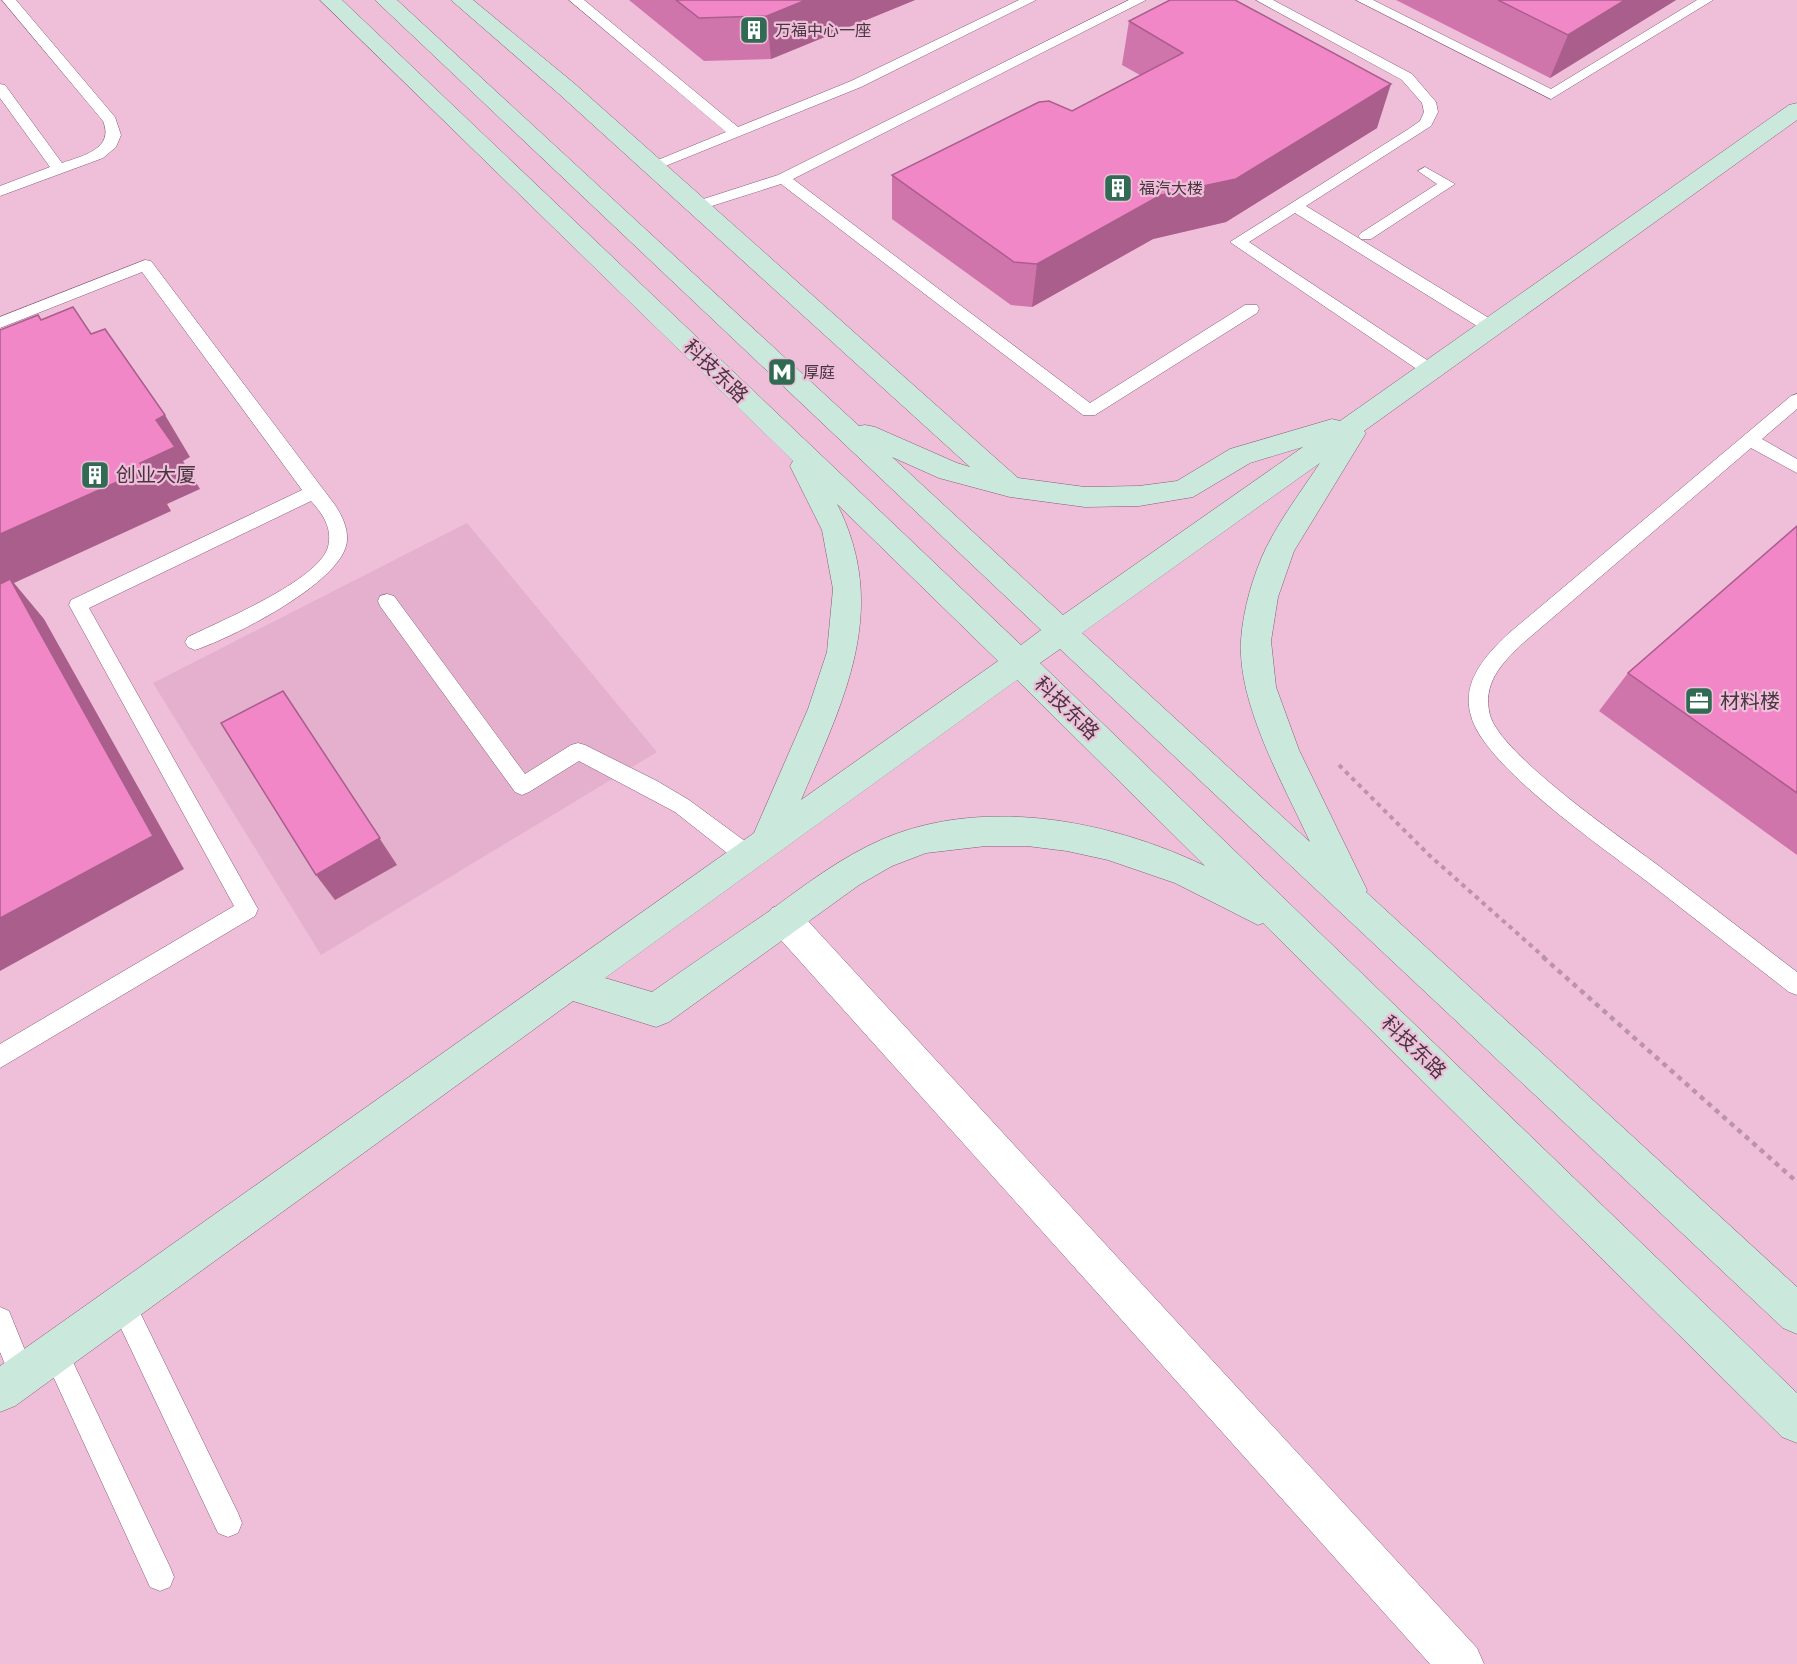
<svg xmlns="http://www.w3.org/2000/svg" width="1797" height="1664" viewBox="0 0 1797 1664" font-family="Helvetica,'Noto Sans SC',sans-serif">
  <rect width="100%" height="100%" fill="#efbed9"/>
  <path fill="#e5b0ce" d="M 467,523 L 657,752 L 321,955 L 153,683 Z"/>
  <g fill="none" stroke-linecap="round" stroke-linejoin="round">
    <g stroke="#875c74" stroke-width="1">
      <path id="lane" d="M 2,0 L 16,0 L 115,117 L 121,135 L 116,147 L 103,158 L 0,196 L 0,186 L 50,167 L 0,98 L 0,84 L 5,85 L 62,163 C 82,156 115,149 103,121 Z
        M 569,0 L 584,0 L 738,127 L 851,81 L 1019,0 L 1036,0 L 861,87 L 653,171 L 646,167 L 648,164 L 726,132 Z
        M 1129,0 L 1146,0 L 793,179 L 1090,403 L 1245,305 L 1257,305 L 1259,309 L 1257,313 L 1095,415 L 1083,415 L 781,184 L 696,211 L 688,206 L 691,203 L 778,175 Z
        M 1256,0 L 1273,0 L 1412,74 L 1436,102 L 1438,112 L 1431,126 L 1306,206 L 1497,323 L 1499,327 L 1497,331 L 1485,331 L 1295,213 L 1249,242 L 1436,366 L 1438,370 L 1436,374 L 1424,374 L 1230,242 L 1407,130 L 1420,121 L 1424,112 L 1422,103 L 1402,80 Z
        M 1356,0 L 1373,0 L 1551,89 L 1697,0 L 1713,0 L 1551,99 Z
        M 1425,167 L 1455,184 L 1371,239 L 1361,239 L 1358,236 L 1361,233 L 1437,184 L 1418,171 Z
        M 145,260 L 151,261 L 335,505 C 343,517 351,534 345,549 C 331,587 234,637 195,650 L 188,647 L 185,642 L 188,637 C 220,621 318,581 328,547 C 333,528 322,513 311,501 L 89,608 L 258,909 L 255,916 L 0,1068 L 0,1044 L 234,906 L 69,605 L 71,600 L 302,490 L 142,272 L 0,328 L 0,317 Z
        M 1797,394 L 1797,409 L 1762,439 L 1797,459 L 1797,473 L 1751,448 L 1522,644 C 1501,664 1482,684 1490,715 C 1500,754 1623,839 1659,866 C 1705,901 1751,937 1797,972 L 1797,995 L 1789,992 C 1741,955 1693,917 1645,880 C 1602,847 1484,766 1471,716 C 1461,682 1485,656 1508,634 L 1791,396 Z
        M 387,594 L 394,596 L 525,774 L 571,745 L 578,743 L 585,745 L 657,781 L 689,800 L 757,850 L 760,857 L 757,864 L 749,866 L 741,864 L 675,812 L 579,761 L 529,792 L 522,795 L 515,792 L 380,606 L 378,601 L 380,596 Z
        M 122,1290 L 131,1294 L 238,1513 L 242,1523 L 238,1533 L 228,1537 L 218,1533 L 109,1303 L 113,1294 Z
        M 0,1307 L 9,1311 L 35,1375 L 31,1384 L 22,1388 L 13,1384 L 0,1352 Z
        M 55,1339 L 64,1343 L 170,1567 L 174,1577 L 170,1587 L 160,1591 L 150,1587 L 42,1352 L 46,1343 Z"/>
    </g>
    <g stroke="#875c74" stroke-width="1">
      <path id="street" d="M 784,904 L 796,908 L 1477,1648 L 1484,1664 L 1430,1664 L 772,930 L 767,919 L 772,908 Z"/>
    </g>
    <g stroke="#875c74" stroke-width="1">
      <path id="secondary" d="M 320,0 L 342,0 L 1021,645 L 1041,630 L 375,0 L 397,0 L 859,426 L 865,425 L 875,427 L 957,463 L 970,467 L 559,94 L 451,0 L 473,0 L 575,84 L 1018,478 L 1085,487 L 1139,486 L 1177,481 L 1230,449 L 1332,419 L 1340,421 L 1789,105 L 1797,103 L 1797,120 L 1364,431 L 1366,433 L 1294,551 L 1278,597 L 1271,641 L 1276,687 L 1299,750 L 1367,890 L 1366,892 L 1797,1287 L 1797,1334 L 1783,1328 L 1060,649 L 1040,663 L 1797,1393 L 1797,1443 L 1782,1437 L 1263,923 L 1258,925 L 1175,883 L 1108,860 L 1067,851 L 1027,846 L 986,846 L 926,853 L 892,866 L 859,885 L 669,1022 L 656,1027 L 573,1001 L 15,1406 L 0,1412 L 0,1366 L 754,833 L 808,709 L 827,652 L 833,589 L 822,530 L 790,466 L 793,461 ZM 1303,447 L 1063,615 L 892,457 L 939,478 L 1010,497 L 1085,507 L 1139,506 L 1193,497 L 1250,463 ZM 1320,463 C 1302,490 1281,518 1266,548 C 1253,575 1243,610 1241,640 C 1237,704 1284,785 1310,842 L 1082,633 ZM 837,504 L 998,661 L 801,800 C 843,701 891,610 837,504 ZM 1017,680 L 1205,866 C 1109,820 984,796 883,839 C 841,857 805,885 768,912 C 729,939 690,965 652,992 L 605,978 Z"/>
    </g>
    <path stroke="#bb94aa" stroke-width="4" stroke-dasharray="4.5 4.5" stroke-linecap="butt" d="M 1339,765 L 1429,855 L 1545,958"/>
    <path stroke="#bb94aa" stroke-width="4.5" stroke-dasharray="5 5" stroke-linecap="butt" d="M 1543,957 L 1797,1182"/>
    <use href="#lane" fill="#fff" fill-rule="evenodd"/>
    <use href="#street" fill="#fff" fill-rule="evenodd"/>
    <use href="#secondary" fill="#cbe8dc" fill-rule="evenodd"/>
  </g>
  <path fill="#d074ac" d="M 629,0 L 915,0 L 771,59 L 704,61 Z
    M 1396,0 L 1676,0 L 1550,78 Z
    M 1129,21 L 1377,128 L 1226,222 L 1153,239 L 1032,307 L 1011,305 L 892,219 L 892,175 L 1072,111 L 1140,75 L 1122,65 Z
    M 1797,526 L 1797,855 L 1599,711 L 1628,673 Z"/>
  <path fill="#a95e8c" d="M 806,0 L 915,0 L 771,59 L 767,16 Z
    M 1625,0 L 1676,0 L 1550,78 L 1568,35 Z
    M 1391,84 L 1377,128 L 1226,222 L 1153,239 L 1032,307 L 1037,264 L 1161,195 Z
    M 165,415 L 190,457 L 183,461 L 200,489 L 167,504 L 171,511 L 14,583 L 44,619 L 184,869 L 0,971 L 0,534 L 140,463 L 156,420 Z
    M 283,691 L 397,865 L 335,900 L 316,875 Z"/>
  <path fill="#f287c8" stroke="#a95e8c" stroke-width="1.5" d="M 676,0 L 806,0 L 767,16 L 699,18 Z
    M 1170,0 L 1235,0 L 1391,84 L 1236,179 L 1161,195 L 1037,264 L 1014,262 L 892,175 L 1039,102 L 1049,101 L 1072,111 L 1183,53 L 1129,21 Z
    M 1498,0 L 1625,0 L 1568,35 Z
    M 73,307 L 91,334 L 105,329 L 165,415 L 156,420 L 175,447 L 140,463 L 144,470 L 0,534 L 0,330 L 38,315 L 41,320 Z
    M 1797,526 L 1797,793 L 1628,673 Z
    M 10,579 L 153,836 L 0,918 L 0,584 Z
    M 283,691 L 380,838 L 316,875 L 221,723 Z"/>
  <defs>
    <g id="building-square" transform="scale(1.5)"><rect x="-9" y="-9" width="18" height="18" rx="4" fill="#326b53" stroke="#efbed9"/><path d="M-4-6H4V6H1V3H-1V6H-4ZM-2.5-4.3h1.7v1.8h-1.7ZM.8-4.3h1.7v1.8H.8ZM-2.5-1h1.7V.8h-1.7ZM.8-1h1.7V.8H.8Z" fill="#fff"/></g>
    <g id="metro-square" transform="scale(1.5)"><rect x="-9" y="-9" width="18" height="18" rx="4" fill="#326b53" stroke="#efbed9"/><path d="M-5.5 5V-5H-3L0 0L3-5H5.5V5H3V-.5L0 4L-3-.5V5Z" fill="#fff"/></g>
    <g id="office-square" transform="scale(1.5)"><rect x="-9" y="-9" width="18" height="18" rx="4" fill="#326b53" stroke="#efbed9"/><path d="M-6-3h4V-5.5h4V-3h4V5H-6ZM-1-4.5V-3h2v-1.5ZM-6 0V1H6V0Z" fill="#fff"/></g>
  </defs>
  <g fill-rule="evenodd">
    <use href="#building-square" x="754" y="30"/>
    <use href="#building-square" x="1118" y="188"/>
    <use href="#metro-square" x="782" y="372"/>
    <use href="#building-square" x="95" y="475"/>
    <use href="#office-square" x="1699" y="701"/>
  </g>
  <g text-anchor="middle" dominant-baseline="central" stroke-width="4.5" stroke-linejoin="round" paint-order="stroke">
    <g font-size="16" fill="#483540" stroke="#efbed9" text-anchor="start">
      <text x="775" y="30">万福中心一座</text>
      <text x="1139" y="188">福汽大楼</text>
      <text x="803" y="372">厚庭</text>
    </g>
    <g font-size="20" fill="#483540" stroke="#efbed9">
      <text transform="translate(716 371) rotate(44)">科技东路</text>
      <text transform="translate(1067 708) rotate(44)">科技东路</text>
      <text transform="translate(1414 1047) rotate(44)">科技东路</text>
    </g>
    <g font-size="20" fill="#483540" stroke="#efbed9" text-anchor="start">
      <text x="116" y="475">创业大厦</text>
      <text x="1720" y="701">材料楼</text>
    </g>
  </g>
</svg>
